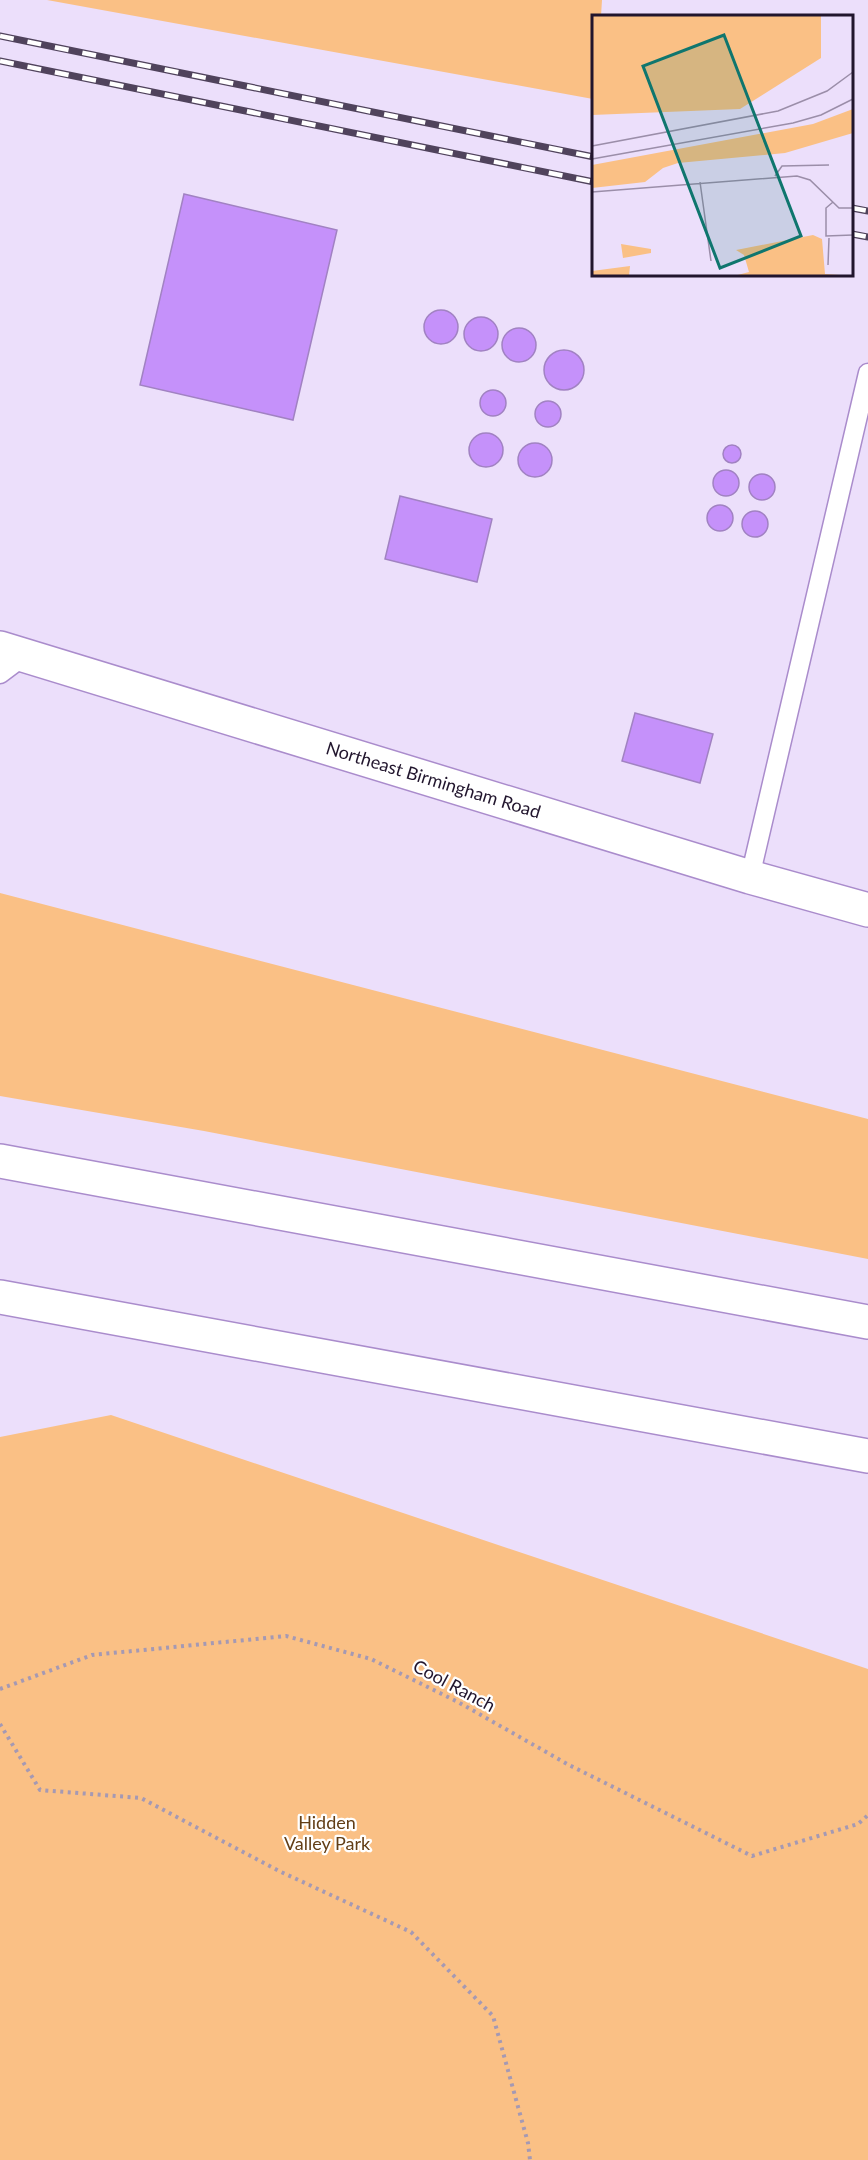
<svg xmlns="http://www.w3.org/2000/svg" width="868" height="2160" viewBox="0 0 868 2160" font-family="Lato,sans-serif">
	<rect width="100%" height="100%" fill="#ecdffb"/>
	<path fill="#fac085" d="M47,0H602L601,16H594L593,99Z
		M0,893L868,1119V1259L204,1131L0,1096Z
		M111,1415L868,1669V2160H0V1437Z"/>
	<path fill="#c591fa" stroke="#a182c2" stroke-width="1.5" d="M184,194L337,230L293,420L140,385Z
		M424 327a17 17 0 1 1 34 0a17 17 0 1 1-34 0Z
		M464 334a17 17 0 1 1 34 0a17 17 0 1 1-34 0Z
		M502 345a17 17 0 1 1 34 0a17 17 0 1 1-34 0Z
		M544 370a20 20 0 1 1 40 0a20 20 0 1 1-40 0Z
		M480 403a13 13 0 1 1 26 0a13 13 0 1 1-26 0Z
		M535 414a13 13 0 1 1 26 0a13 13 0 1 1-26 0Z
		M469 450a17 17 0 1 1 34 0a17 17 0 1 1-34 0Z
		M518 460a17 17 0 1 1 34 0a17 17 0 1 1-34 0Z
		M723 454a9 9 0 1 1 18 0a9 9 0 1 1-18 0Z
		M713 483a13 13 0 1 1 26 0a13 13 0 1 1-26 0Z
		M749 487a13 13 0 1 1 26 0a13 13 0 1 1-26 0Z
		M400,496L492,519L477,582L385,559Z
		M707 518a13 13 0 1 1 26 0a13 13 0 1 1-26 0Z
		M742 524a13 13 0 1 1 26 0a13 13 0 1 1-26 0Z
		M635,713L713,734L700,783L622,761Z"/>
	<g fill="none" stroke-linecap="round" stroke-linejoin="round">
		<defs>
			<path id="lane" d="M0,674L24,656
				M750,877L868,373"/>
			<g id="street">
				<path id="s1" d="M0,648L750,877L868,910"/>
			</g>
			<path id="highway" d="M0,1161L868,1322
				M0,1297L868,1456"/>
		</defs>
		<use href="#lane" stroke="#aa8ccc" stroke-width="21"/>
		<use href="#street" stroke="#aa8ccc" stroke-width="36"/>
		<use href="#highway" stroke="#aa8ccc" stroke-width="36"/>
		<path stroke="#a599b3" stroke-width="4" stroke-dasharray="3 4.5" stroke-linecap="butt" d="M0,1689L92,1655L286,1636L371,1659L458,1702L569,1765L752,1856L858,1824L868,1815
			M0,1724L40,1790L141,1798L279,1871L411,1932L493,2016L528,2143L530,2160"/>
		<use href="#lane" stroke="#fff" stroke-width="18"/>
		<use href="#street" stroke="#fff" stroke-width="33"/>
		<use href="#highway" stroke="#fff" stroke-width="33"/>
		<defs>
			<path id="rail" d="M0,36L594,157
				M0,61L594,182
				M852,208L868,211
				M852,234L868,237"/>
		</defs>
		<use href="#rail" stroke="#50435c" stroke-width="7"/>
		<use href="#rail" stroke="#fff" stroke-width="4.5" stroke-dasharray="14" stroke-linecap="butt"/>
	</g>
	<g text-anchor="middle" stroke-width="4.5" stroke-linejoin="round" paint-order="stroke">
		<g font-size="18" fill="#21152d" stroke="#fff">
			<text dy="6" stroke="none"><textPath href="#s1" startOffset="453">Northeast Birmingham Road</textPath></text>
			<text transform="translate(454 1686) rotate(28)" y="6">Cool Ranch</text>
		</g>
		<g font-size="18" fill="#623e16" stroke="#fff">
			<text x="327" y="1829">Hidden<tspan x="327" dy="21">Valley Park</tspan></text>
		</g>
	</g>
	<g transform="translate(592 15)">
		<rect width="261" height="261" fill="#ecdffb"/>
		<path d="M0,0H229V43L148,94L0,100ZM261,94V118L193,138L86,148L71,153L53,167L0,173V150L221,109ZM221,220L230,224L233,259L261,261H142L157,257L152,240L144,235ZM29,229L59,234V238L31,243ZM38,251L37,261H0V256Z" fill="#fac085"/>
		<path fill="none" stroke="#9b8ea9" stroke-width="1.5" d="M0,131L186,96L235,76L261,57M0,144L201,108L229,100L261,84M183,161L190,151L237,150M108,167L119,246M0,177L205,161L218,165L247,193H261M241,187L234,193V221L261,220M236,250L237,223"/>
		<path fill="#0f766e" fill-opacity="0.15" stroke="#0f766e" stroke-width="3" d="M132,20L209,221L128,253L51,51Z"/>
		<rect width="261" height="261" fill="none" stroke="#21152d" stroke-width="3"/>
	</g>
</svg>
